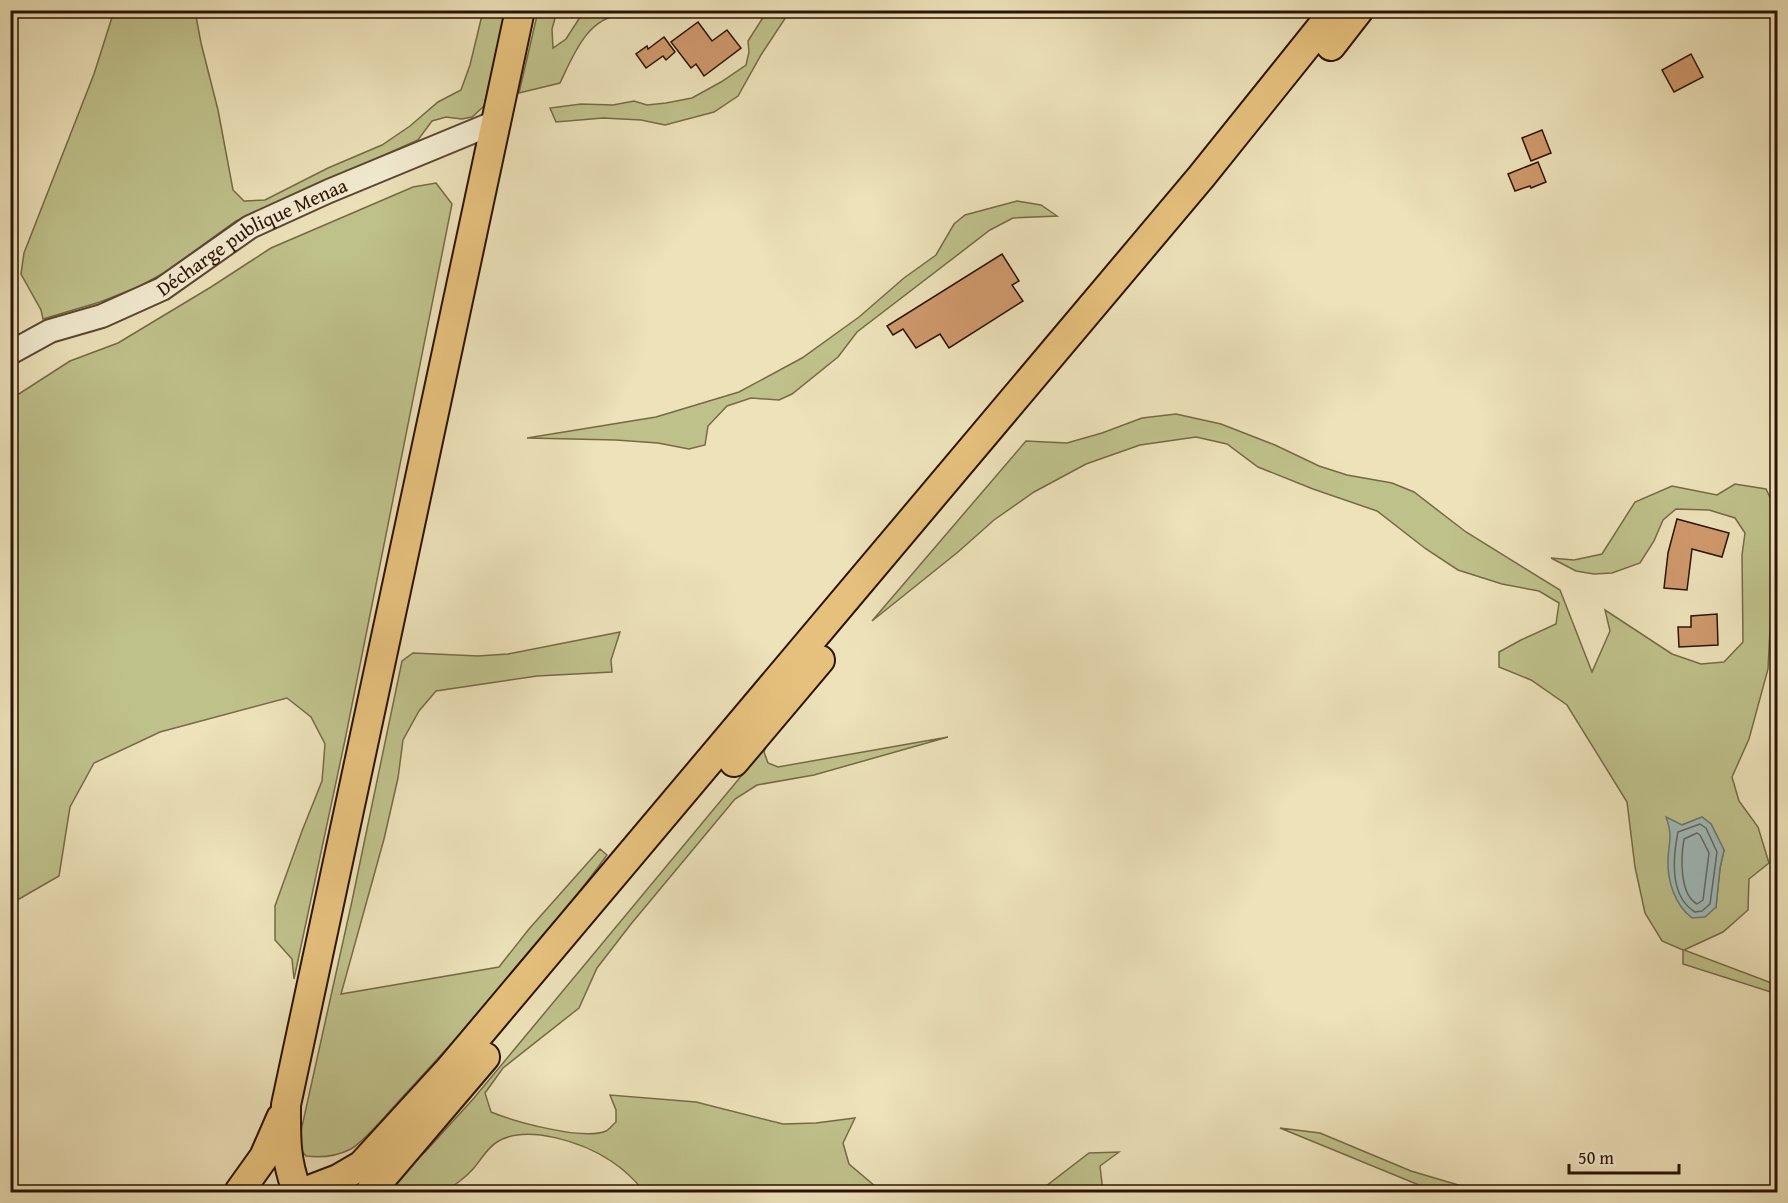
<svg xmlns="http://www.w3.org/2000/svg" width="1788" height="1203" viewBox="0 0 1788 1203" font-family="'Gentium Book Plus',serif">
	<rect width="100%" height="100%" fill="#ede2ba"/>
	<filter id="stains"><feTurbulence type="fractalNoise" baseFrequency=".00333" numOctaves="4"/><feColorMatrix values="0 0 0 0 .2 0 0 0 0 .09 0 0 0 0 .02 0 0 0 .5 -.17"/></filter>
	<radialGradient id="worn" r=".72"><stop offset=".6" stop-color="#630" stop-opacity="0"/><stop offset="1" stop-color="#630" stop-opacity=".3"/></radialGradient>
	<path fill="#bfc18b" stroke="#766a46" stroke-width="1.5" fill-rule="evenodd" d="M774,10L790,11L761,55L738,96L714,112L665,125L641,120L603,118L556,122L550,108L581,104L613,105L634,101L647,105L666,103L692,98L721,82L746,65L749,52L748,41L762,19Z
		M114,11H195L201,43L218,110L233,190L244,201L265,200L328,168L382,145L410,126L438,102L461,90L470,65L483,11H505L484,106L472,117L462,119L446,117L432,121L418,140L236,221L164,273L138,287L100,302L43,319L41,310L21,274L24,253L94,74Z
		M538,11H557L552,29L553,48L566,39L584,11H665C651,18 638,15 624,15C588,15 573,56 560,83L519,93Z
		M436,183L452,204L345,740L294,979L292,959L275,940V906L302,831L322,781L325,744L311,717L287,698L160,732L94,763L70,807L59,876L12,903L11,908V399L70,361L118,343L211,287L271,248L413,187Z
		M1017,201L1041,205L1057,216L1013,218L990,230L857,332L838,357L792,394L779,400L751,398L727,406L708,426L705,445L689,449L658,443L616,440L527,438L656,417L739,392L802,358L859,317L904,278L936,255L954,224L965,215Z
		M1176,414L1221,424L1275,445L1319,466L1347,475L1392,483L1414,492L1466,532L1560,590L1592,672L1610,631L1605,610L1672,654L1701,664L1724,662L1743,642L1742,555L1745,533L1735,518L1709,510L1676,509L1663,520L1654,541L1640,563L1612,573L1594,574L1576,571L1551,558L1574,560L1602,554L1635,502L1672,486L1717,495L1735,484L1766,489L1776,510L1768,669L1749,739L1732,777L1739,801L1758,827L1769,863L1749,879L1748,910L1723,932L1684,950L1777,985V994L1683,964V950L1662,941L1645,913L1635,867L1627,802L1567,705L1531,680L1499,667V652L1521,640L1556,624L1559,603L1539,591L1502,584L1458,570L1426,549L1377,511L1313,489L1258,467L1227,444L1196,437L1140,445L1086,464L1034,492L994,520L958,552L872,621L1026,441L1067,443L1102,433L1142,418ZM1702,817L1711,824L1724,850L1720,868L1716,907L1671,833L1682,825Z
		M620,632L611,660L612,672L537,676L436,691L419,711L403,740L398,778L384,839L341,994L499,967L529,929L600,849L607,855C547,937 478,1015 409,1090C395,1104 367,1140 351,1149C337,1156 321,1158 306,1156L300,1149L301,1131L352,901L402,661L413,653L478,656L508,654Z
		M948,737L814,775L757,785L735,799L631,924L597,968L579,1008L503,1068L485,1093L491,1112C513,1121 583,1141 606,1131C609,1130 613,1124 616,1122V1110L610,1095L696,1102L783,1124L816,1123L855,1118L843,1143L849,1164L882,1192H644C636,1181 623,1169 611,1161C584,1143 527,1123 497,1142C487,1148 481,1160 473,1169C466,1177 453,1187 444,1191C434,1195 422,1188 412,1192H381L426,1151L474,1098L767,745L764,752L768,763L778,767Z
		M1280,1128L1320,1133L1411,1171L1482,1192H1436Z
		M1119,1152L1100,1166L1103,1192H1025L1046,1186L1089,1153Z"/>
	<path fill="#9ebbbb" stroke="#707771" stroke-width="1.5" d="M1666,817L1682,825L1702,817L1711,824L1724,850L1720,868L1716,907L1705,917L1692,918C1675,905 1667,881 1668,859C1669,840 1673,837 1666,817Z"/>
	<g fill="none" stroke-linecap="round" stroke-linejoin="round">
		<path stroke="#65665e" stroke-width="1.5" d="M1700,824L1706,828L1717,852L1710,904L1702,911L1695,912C1669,896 1673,857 1678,832Z
			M1697,833L1700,835L1709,853L1703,900L1697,904C1679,894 1681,856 1684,839Z"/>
	</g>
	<path fill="#cf996c" stroke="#2c1202" stroke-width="1.5" d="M698,22L712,41L727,30L741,48L704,76L696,64L691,68L671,42Z
		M664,37L675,52L666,60L663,56L646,68L636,54L647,46L648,49Z
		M1691,54L1703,77L1674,92L1662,70Z
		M1542,130L1551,153L1531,161L1522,138Z
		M1538,162L1546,182L1531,188L1530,186L1515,191L1508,174Z
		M1002,254L1019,281L1012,285L1023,301L949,348L940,334L916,348L903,329L893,335L887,326Z
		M1677,519L1729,533L1722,557L1692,549L1687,590L1664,588L1668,553Z
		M1717,614L1718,645L1679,647L1678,627H1691V616Z"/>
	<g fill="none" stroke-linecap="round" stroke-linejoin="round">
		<defs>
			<g id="minor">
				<path id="s1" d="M10,353L50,331L102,316L162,289L250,227L329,191L496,122"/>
			</g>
			<path id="major" d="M1331,46L1359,10
				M734,762L820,660
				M296,1188C285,1158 286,1136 286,1105L520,10
				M239,1192L264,1157L281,1118
				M304,1192L338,1179L362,1165L449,1070L1201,177L1335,10
				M370,1192L485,1057"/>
		</defs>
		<use href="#minor" stroke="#5c4630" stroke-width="26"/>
		<use href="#major" stroke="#2c1202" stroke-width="32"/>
		<use href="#minor" stroke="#f3ecd2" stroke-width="22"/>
		<use href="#major" stroke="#e6c17d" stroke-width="28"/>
	</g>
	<g text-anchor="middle" stroke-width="6" stroke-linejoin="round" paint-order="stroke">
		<g font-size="20" fill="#2c1202" stroke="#f3ecd2">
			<text dy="7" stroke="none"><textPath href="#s1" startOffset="270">Décharge publique Menaa</textPath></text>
		</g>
	</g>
	<rect width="1788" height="1203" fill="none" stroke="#ede2ba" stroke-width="36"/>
	<rect x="12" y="12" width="1764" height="1179" fill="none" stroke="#2c1202" stroke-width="3"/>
	<rect x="18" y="18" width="1752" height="1167" fill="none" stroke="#2c1202" stroke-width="1.5"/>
	<path d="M1569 1164v9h110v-9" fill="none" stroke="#2c1202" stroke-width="3"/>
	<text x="1578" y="1164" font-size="18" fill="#2c1202" stroke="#f3ecd2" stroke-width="4.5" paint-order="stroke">50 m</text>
	<rect width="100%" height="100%" filter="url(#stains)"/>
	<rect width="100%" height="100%" fill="url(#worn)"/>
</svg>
